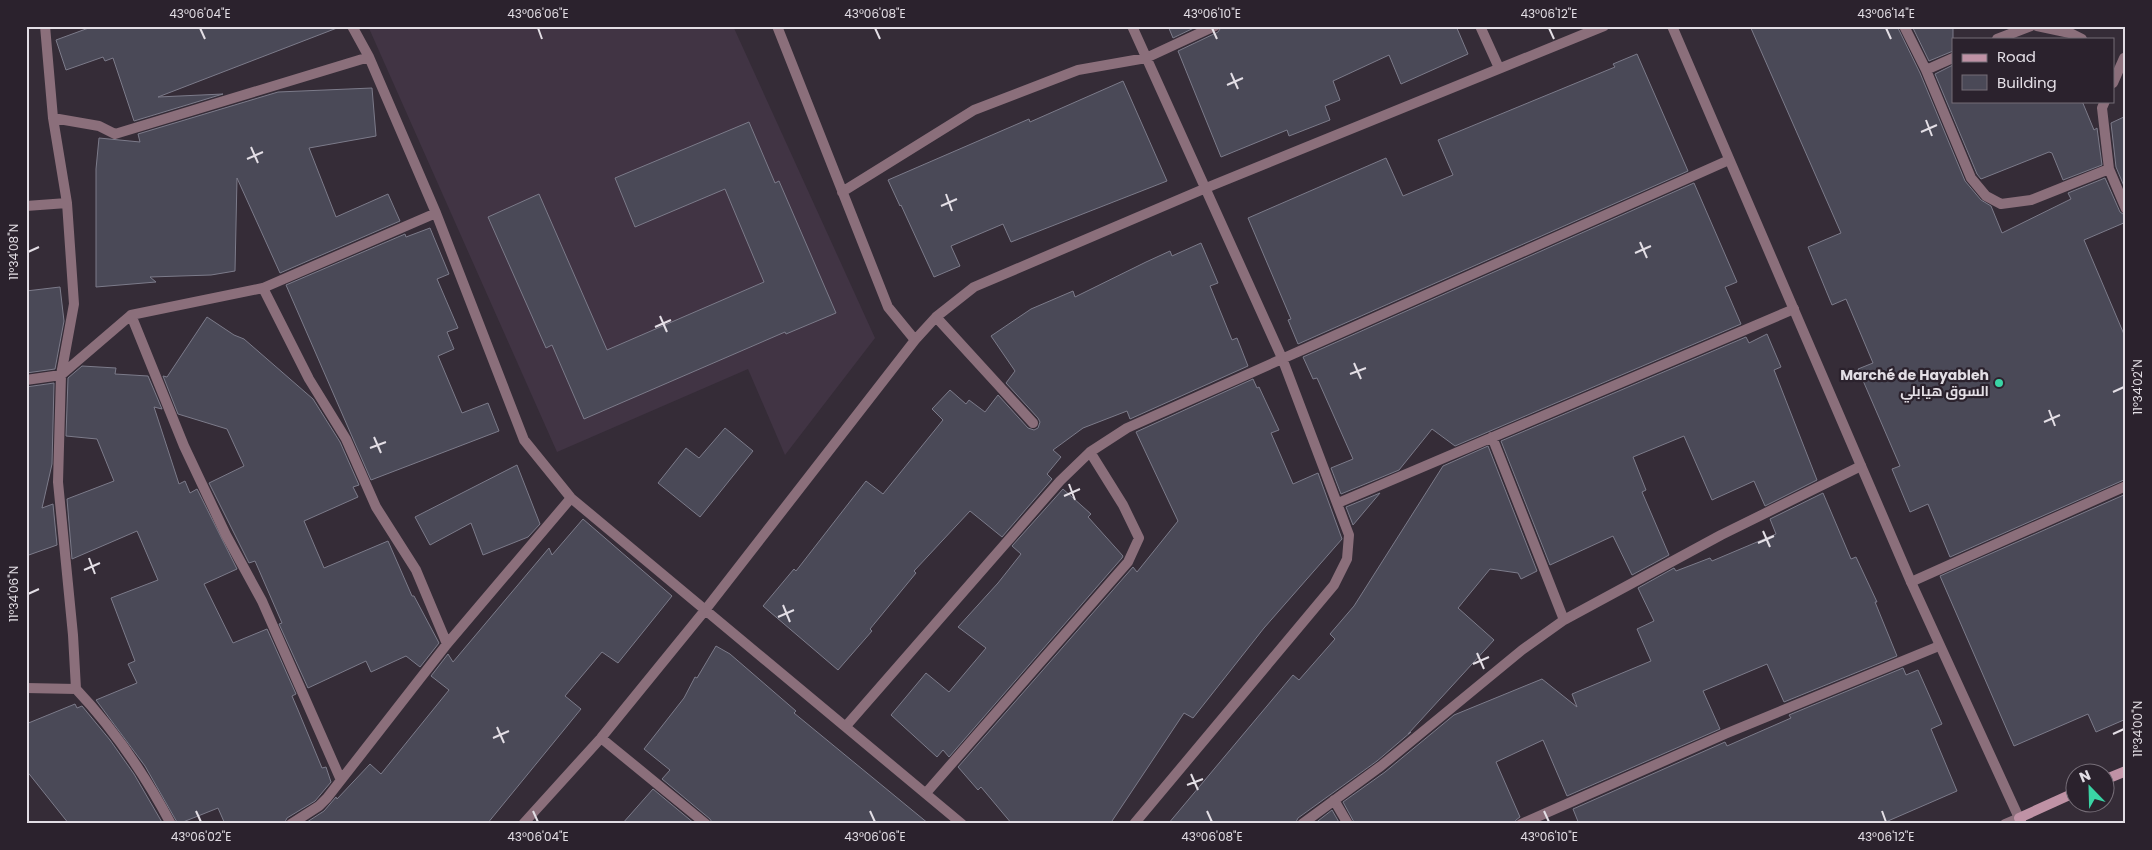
<svg xmlns="http://www.w3.org/2000/svg" width="2152" height="850" viewBox="0 0 2152 850" font-family="Poppins,Cairo,sans-serif">
	<rect width="100%" height="100%" fill="#352c37"/>
	<path fill="#413444" d="M368,26H733L875,338L785,455L748,369L557,452Z"/>
	<path fill="#4a4957" stroke="#7c7b8a" d="M94,26H336L337,28L158,97L223,94L134,121L113,58L105,61L103,57L66,70L56,40Z
		M1168,26H1198L1173,38Z
		M1222,26H1456L1468,54L1401,84L1389,55L1333,81L1340,100L1325,106L1330,120L1289,136L1287,130L1221,157L1178,51L1218,32Z
		M1750,26H1897L1920,73L1965,181L1981,200L1991,206L2002,233L2071,199L2068,193L2105,178L2120,212L2126,216V222L2084,240L2126,339V479L1950,557L1928,504L1910,512L1892,469L1900,466L1858,369L1873,363L1846,299L1832,305L1808,247L1841,233Z
		M1912,26H1953V51L1929,61Z
		M1637,54L1688,171L1298,344L1288,320L1291,319L1248,218L1386,158L1403,196L1453,175L1438,140L1615,67L1613,64Z
		M1953,65V101H2082L2094,130L2097,128L2102,165L2063,180L2052,153L2049,152L1981,179L1977,174L1935,74Z
		M1123,81L1167,181L1011,242L1003,224L951,246L960,266L934,277L901,205L900,206L888,180L1029,119L1030,122Z
		M372,88L376,136L309,148L336,217L388,194L400,221L280,273L237,178L235,271L211,275L150,277L156,282L96,287V169L99,138L140,142L138,134L278,92Z
		M2126,116V191L2116,167L2111,123Z
		M749,122L775,183L779,181L836,313L786,334L785,332L584,419L552,345L546,348L488,217L539,194L607,350L764,282L725,189L635,227L615,178Z
		M1694,183L1737,282L1725,287L1741,324L1455,446L1432,429L1399,470L1341,494L1331,468L1353,459L1317,378L1313,379L1303,357Z
		M430,228L449,274L437,279L458,328L447,332L454,349L438,356L462,413L488,403L499,431L371,480L286,285L405,234L406,237Z
		M1201,243L1218,283L1210,286L1232,340L1237,338L1248,366L1130,419L1127,411L1083,428L1053,450L1061,457L1047,474L1052,479L1002,537L970,511L914,571L916,573L870,629L872,631L838,670L763,606L794,569L796,571L866,481L883,494L943,420L932,409L950,390L966,404L969,400L985,412L998,395L1028,428L1034,430L1038,428L1040,422L1038,418L1006,383L1015,371L991,336L1031,309L1073,291L1075,297L1146,262L1170,251L1172,256Z
		M60,287L64,321L55,369L26,373V291Z
		M207,317L234,335L244,339L313,399L340,442L359,485L353,487L358,497L304,521L324,568L388,541L412,596H414L439,643L420,667L406,656L371,672L366,661L308,688L279,624L282,623L255,561L249,563L209,483L244,466L227,429L178,414L163,376L167,377Z
		M1767,334L1781,367L1774,370L1817,480L1765,506L1754,481L1712,500L1684,436L1633,457L1646,490L1642,492L1669,555L1632,575L1613,536L1550,565L1501,441L1746,337L1749,343Z
		M82,366L116,368L115,374L148,376L162,409L154,407L179,484L185,481L190,493L197,489L237,569L204,584L233,643L267,629L296,694L292,696L298,710L322,768L326,767L331,782L315,801L287,818L284,824H225L218,808L178,824L145,766L96,700L137,683L128,664L135,661L111,598L158,580L137,531L72,559L67,499L114,481L97,439L66,436L68,378Z
		M1253,379L1257,388L1259,387L1279,430L1271,433L1293,484L1318,473L1342,539L1264,628L1193,718L1184,713L1110,824H1012L981,787L978,790L958,767L1133,567L1137,572L1178,521L1136,432Z
		M54,383L52,464L42,508L53,504L57,545L26,556V387Z
		M725,428L753,451L700,517L658,483L686,448L699,458Z
		M1488,446L1537,571L1521,579L1518,573L1490,569L1458,608L1494,640L1408,734L1411,732L1377,761L1298,818L1295,824H1168L1293,675L1299,680L1335,639L1330,634L1354,606L1443,466Z
		M517,465L540,524L528,537L483,555L471,523L430,545L415,517Z
		M1063,489L1091,514L1088,517L1123,556L1122,558L949,757L943,750L937,757L891,715L926,673L949,692L986,648L958,627L998,583L1021,554L1012,546Z
		M1380,493L1353,525L1346,507Z
		M1823,493L1851,559L1856,557L1877,602H1875L1897,656L1784,702L1767,664L1703,691L1720,729L1567,796L1543,740L1496,762L1520,817L1516,820L1514,824H1355L1343,802L1385,772L1454,715L1542,679L1577,707L1572,694L1651,661L1637,629L1654,621L1638,588L1674,568L1676,571L1710,558L1712,561L1776,534L1770,519Z
		M2126,494V719L2096,732L2088,714L2014,746L1940,576Z
		M583,519L672,596L618,663L602,652L565,696L581,709L487,824H304L324,811L336,797L337,799L370,764L381,774L449,690L431,676L448,654L453,662L549,548L552,555Z
		M716,646L730,654L796,711L794,713L929,824H713L710,819L662,779L670,770L644,749L684,698L695,677L697,678Z
		M1903,668L1906,675L1918,670L1942,724L1931,729L1957,791L1881,824H1579L1573,809L1725,742L1727,746L1791,718L1789,715Z
		M75,704L77,708L82,706L110,740L134,774L163,824H69L26,770V724Z
		M653,789L695,824H622Z
		M1332,810L1340,824H1314Z"/>
	<g fill="none" stroke-linecap="round" stroke-linejoin="round">
		<path stroke="#8b6f7b" stroke-width="10" d="M45,26L53,118L67,203L74,304L61,375L58,482L73,635L76,689C114,729 145,775 171,824
			M352,26L369,57L436,213L524,440L571,498L962,824
			M777,26L888,307L915,340
			M1132,26L1282,358L1349,535L1347,559L1334,585L1134,824
			M1480,26L1499,68
			M1904,26L1926,70L1971,178L1986,196L2001,204L2031,200L2109,169
			M2037,26L2070,33L2082,39
			M1997,39L2031,26
			M1926,70L1953,58
			M2113,83L2124,58
			M2105,101L2102,108L2109,169L2126,209
			M53,118L99,126L115,134L369,57
			M842,192L974,110L1078,70L1146,58L1215,26
			M26,206L67,203
			M263,288L309,379L346,439L376,507L416,570L447,644
			M131,315L184,446L226,535L262,601L340,778
			M936,317L1033,423
			M26,380L61,375L131,315L263,288L436,213
			M1492,437L1564,620
			M1338,503L1794,309
			M1911,582L2126,486
			M26,688L76,689
			M846,726L1060,481L1090,452L1127,428L1729,160
			M601,738L706,824
			M926,793L1128,562L1139,538L1123,505L1090,452
			M1334,800L1348,824
			M291,824L319,806L327,798L447,644L571,498
			M523,824L601,738L706,609L915,340L936,317L974,287L1206,188L1604,26
			M1302,824L1381,766L1522,650L1564,620L1721,535L1861,466
			M1521,824L1725,734L1939,646"/>
		<path stroke="#8b6f7b" stroke-width="10" d="M1672,26L1911,582L2019,818L2005,824"/>
		<path stroke="#bf92a5" stroke-width="10" d="M2104,780L2126,771
			M2022,824L2019,818L2074,793"/>
	</g>
	<path fill="none" stroke="#e3dee5" stroke-width="2" d="M200,28L205,39M538,28L542,39M875,28L880,39M1212,28L1217,39M1549,28L1554,39M1886,28L1891,39M1231,73L1238,89M1227,85L1243,78M1926,120L1932,136M1921,132L1937,125M251,147L258,163M247,159L263,152M946,194L952,211M941,206L957,199M1640,242L1647,258M28,252L39,247M1635,253L1651,246M660,316L667,332M655,327L671,320M1354,363L1361,379M1350,374L1366,368M2113,392L2124,387M2049,410L2055,426M2044,422L2060,415M374,437L381,453M370,448L386,442M1069,484L1075,500M1064,496L1080,489M1763,531L1770,547M1758,543L1774,536M89,558L95,574M84,570L100,563M28,594L39,589M783,605L790,622M778,617L794,610M1477,653L1484,669M1473,664L1489,657M497,727L504,743M2113,734L2124,729M493,738L509,731M1191,774L1198,790M1187,785L1203,779M196,811L201,822M533,811L538,822M870,811L875,822M1207,811L1212,822M1544,811L1549,822M1882,811L1886,822"/>
	<circle fill="#3ad4a5" stroke="#2b222d" stroke-width="2" cx="1999" cy="383" r="5"/>
	<g text-anchor="middle" stroke-width="4.5" stroke-linejoin="round" paint-order="stroke">
		<g font-size="14" font-weight="bold" fill="#e3dee5" stroke="#2b222d" text-anchor="end">
			<text x="1989" y="380">Marché de Hayableh<tspan x="1989" dy="16">السوق هيابلي</tspan></text>
		</g>
	</g>
	<rect width="2152" height="850" fill="none" stroke="#2b222d" stroke-width="55"/>
	<rect x="1952" y="38" width="162" height="65" fill="#2b222d" stroke="#756d77"/>
	<rect x="1962" y="54" width="25" height="8" fill="#bf92a5" stroke="#756d77"/>
	<text x="1997" y="62" font-size="15" fill="#e3dee5">Road</text>
	<rect x="1962" y="75" width="25" height="15" fill="#4a4957" stroke="#756d77"/>
	<text x="1997" y="88" font-size="15" fill="#e3dee5">Building</text>
	<g transform="translate(2090 788) rotate(337)"><circle r="24" fill="#2b222d" stroke="#756d77"/>
	<path d="M0-4L9 19L0 12L-9 19Z" fill="#3ad4a5"/>
	<text y="-8" font-size="14" font-weight="bold" text-anchor="middle" fill="#e3dee5">N</text>
	</g>
	<rect x="28" y="28" width="2096" height="794" fill="none" stroke="#e3dee5" stroke-width="2"/>
	<g font-size="12" text-anchor="middle" fill="#e3dee5">
		<text x="200" y="18">43°06'04"E</text>
		<text x="538" y="18">43°06'06"E</text>
		<text x="875" y="18">43°06'08"E</text>
		<text x="1212" y="18">43°06'10"E</text>
		<text x="1549" y="18">43°06'12"E</text>
		<text x="1886" y="18">43°06'14"E</text>
		<text transform="translate(14 252) rotate(-90)" y="4">11°34'08"N</text>
		<text transform="translate(2138 387) rotate(-90)" y="4">11°34'02"N</text>
		<text transform="translate(14 594) rotate(-90)" y="4">11°34'06"N</text>
		<text transform="translate(2138 729) rotate(-90)" y="4">11°34'00"N</text>
		<text x="201" y="841">43°06'02"E</text>
		<text x="538" y="841">43°06'04"E</text>
		<text x="875" y="841">43°06'06"E</text>
		<text x="1212" y="841">43°06'08"E</text>
		<text x="1549" y="841">43°06'10"E</text>
		<text x="1886" y="841">43°06'12"E</text>
	</g>
</svg>
